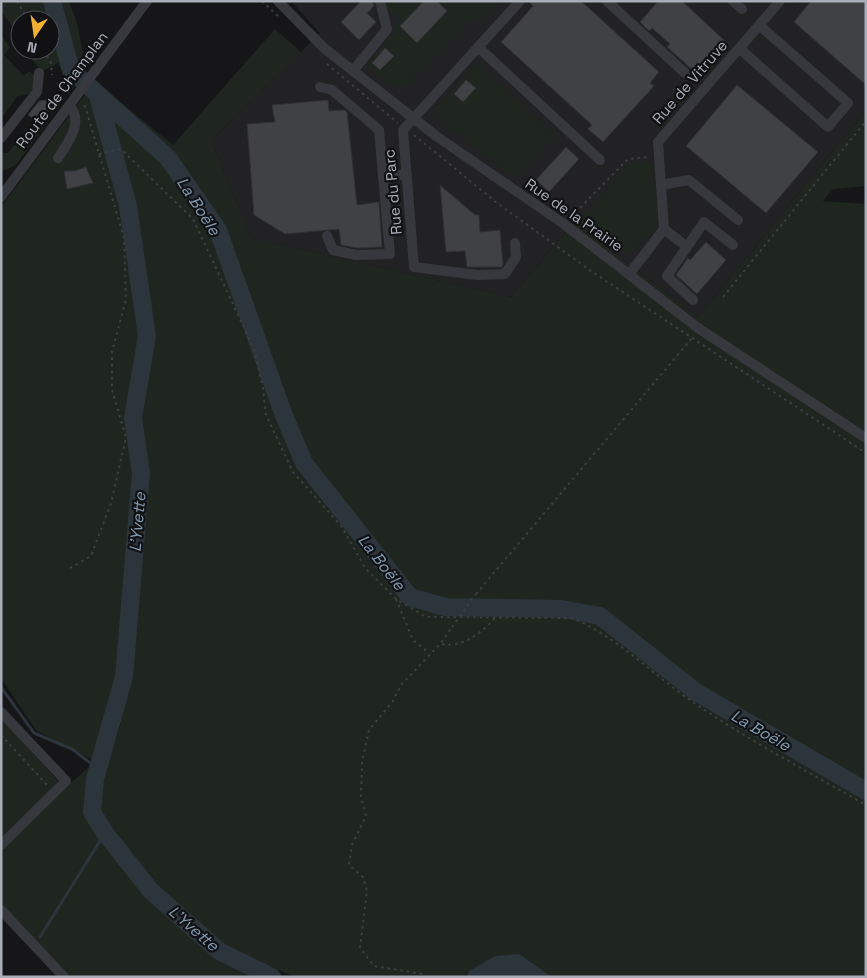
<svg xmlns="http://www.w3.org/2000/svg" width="867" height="978" viewBox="0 0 867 978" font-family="'Space Grotesk',sans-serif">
	<rect width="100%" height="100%" fill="#161618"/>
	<path fill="#222225" d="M291,1H866V110L698,317L574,222L511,297L251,238L211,140L320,33Z"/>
	<path fill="#1e261f" d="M1,1H69L78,26L86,72L73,88L68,84L58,63L42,71L23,50H50V20H20V37L1,11Z
		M385,1H424L417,42L447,11L437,1H499L480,22L474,19L405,87L396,88L368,68V63L393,35L398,18L385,9Z
		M275,29L301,52L211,140L251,238L511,297L574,222L698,317L866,110V186L833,189L823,201L866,204V977H295L223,946L140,870L109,833L102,821L99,807L102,781L121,722L108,717L93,760L36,730L1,678V207L95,81L173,145Z
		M1,35L10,48L4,55L24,76L29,71L36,77L31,93L17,97L1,119Z
		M481,60L487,62L482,68L556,136L516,179L442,122L435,108Z
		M49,101H56L57,105L49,111L46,124L16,165L1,172V153H8Z
		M651,162L658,217L657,227L628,255L579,221L629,163Z
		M1,718L57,780V787L1,842Z
		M89,767L93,770L87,815L151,891L218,951L272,977H68L1,904V850L50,801Z"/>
	<path fill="#2c353c" d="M519,954L552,977H467L469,971L495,956Z"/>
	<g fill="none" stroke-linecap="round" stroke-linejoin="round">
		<path stroke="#2c353c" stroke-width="3" d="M1,687L34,733L72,749L98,769
			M40,937L105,833"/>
		<path stroke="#2c353c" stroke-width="18" d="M52,1L71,70L168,158L218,230L283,413L304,463L410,597L445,607L562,609L600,616L696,692L866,791
			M98,96L128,206L147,336L133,418L141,473L124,677L95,779L92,812L105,833L151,891L219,951L272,977"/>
	</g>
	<path fill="#404145" stroke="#303034" d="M361,1H373L374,6L367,13L376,22L359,40L341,22Z
		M424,1H437L447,11L417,43L400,26Z
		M528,1H581L659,72L650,83L654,86L603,142L588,129L592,125L501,42L533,6Z
		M658,1H682L726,42L696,73L667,47L670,44L652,28L649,31L640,22Z
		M811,1H866V85L794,22Z
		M385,48L394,56L380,70L372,63Z
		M466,80L476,88L463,102L454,94Z
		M737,85L818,152L766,213L686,146Z
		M46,100L47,107L37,121L28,115L39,101Z
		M328,100L329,111L344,110L347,112L357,205L379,202L382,247L357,248L341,245L339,229L285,234L254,215L247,124L275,122L272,105Z
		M566,147L579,159L549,192L536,180Z
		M86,167L93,183L67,189L64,171H75Z
		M440,185L475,215H479L480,232L500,230L503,264L502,267H467L465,251L446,252Z
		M706,242L726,260L697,294L676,275L688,258L690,260Z"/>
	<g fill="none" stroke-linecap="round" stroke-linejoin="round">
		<path stroke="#3d3f44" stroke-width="2" stroke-dasharray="2.5 4" stroke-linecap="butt" d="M17,1L28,20
			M262,1L279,17
			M44,50L51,63L52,75
			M327,64L398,123
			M57,83L67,91
			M414,135L497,203L591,271L866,453
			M99,154L121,149L193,219L254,349L263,388L266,415L293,472L342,527L365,568L396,599L426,617L572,618C616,636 651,673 690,700C746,739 807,771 866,805
			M571,217L628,159L649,157
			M723,297L866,121
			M70,568L91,556L111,503L126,437L112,390V352L126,299L124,238L85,106L82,103
			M476,594L692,338
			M396,599L413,640L429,653
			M442,644C463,648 481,633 495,618
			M1,735L47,785
			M422,974L374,966L360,948L367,891L363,877L349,865L352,845L366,816L361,796L362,762L369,730L393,701L401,685L441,643L452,627"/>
		<path stroke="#37383d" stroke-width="10" d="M278,1L324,48L436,136L564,224L698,328L866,438
			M607,1L685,73
			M733,1L742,9
			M478,47L600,160
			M739,48L828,127L848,103L759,25
			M353,71L387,29L380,1
			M320,87L332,90L379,130L390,254L356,255L333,250L327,236
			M1,138L37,92L39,73
			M58,158C67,144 85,121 69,106
			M384,175H407
			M661,185L689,180L738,220
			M1,197L147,1
			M664,229L686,246
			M515,243L516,257L505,274L477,275L414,267L403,130L520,1
			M630,273L664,229L658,142L780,1
			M693,300L667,276L704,222L733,245
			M1,712L66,781L1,845
			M1,910L64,977"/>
		<path stroke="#3d3f44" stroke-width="2" stroke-dasharray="2.5 4" stroke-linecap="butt" d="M452,627L476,594"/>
	</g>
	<g text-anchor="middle" stroke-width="4.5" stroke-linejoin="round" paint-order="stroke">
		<g font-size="15" fill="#a8adb8" stroke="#111113">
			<text transform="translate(690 82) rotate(-49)" y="5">Rue de Vitruve</text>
			<text transform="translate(62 90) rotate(-53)" y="5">Route de Champlan</text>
			<text transform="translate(393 192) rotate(-95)" y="5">Rue du Parc</text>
			<text transform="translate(574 215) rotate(35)" y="5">Rue de la Prairie</text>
		</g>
		<g font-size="16" font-style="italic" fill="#7f9bb3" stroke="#111113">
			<text transform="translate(199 206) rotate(57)" y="6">La Boële</text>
			<text transform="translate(137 522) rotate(-85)" y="6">L'Yvette</text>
			<text transform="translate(382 562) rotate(52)" y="6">La Boële</text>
			<text transform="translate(761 730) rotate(30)" y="6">La Boële</text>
			<text transform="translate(194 928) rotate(41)" y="6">L'Yvette</text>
		</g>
	</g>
	<rect width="867" height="978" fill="none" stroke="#a8adb8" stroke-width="5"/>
	<g transform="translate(35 35) rotate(193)"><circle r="24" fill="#111113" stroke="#4d4f55"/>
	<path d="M0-4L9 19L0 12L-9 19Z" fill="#f2b134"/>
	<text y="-8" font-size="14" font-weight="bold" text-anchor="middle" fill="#a8adb8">N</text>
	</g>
</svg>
